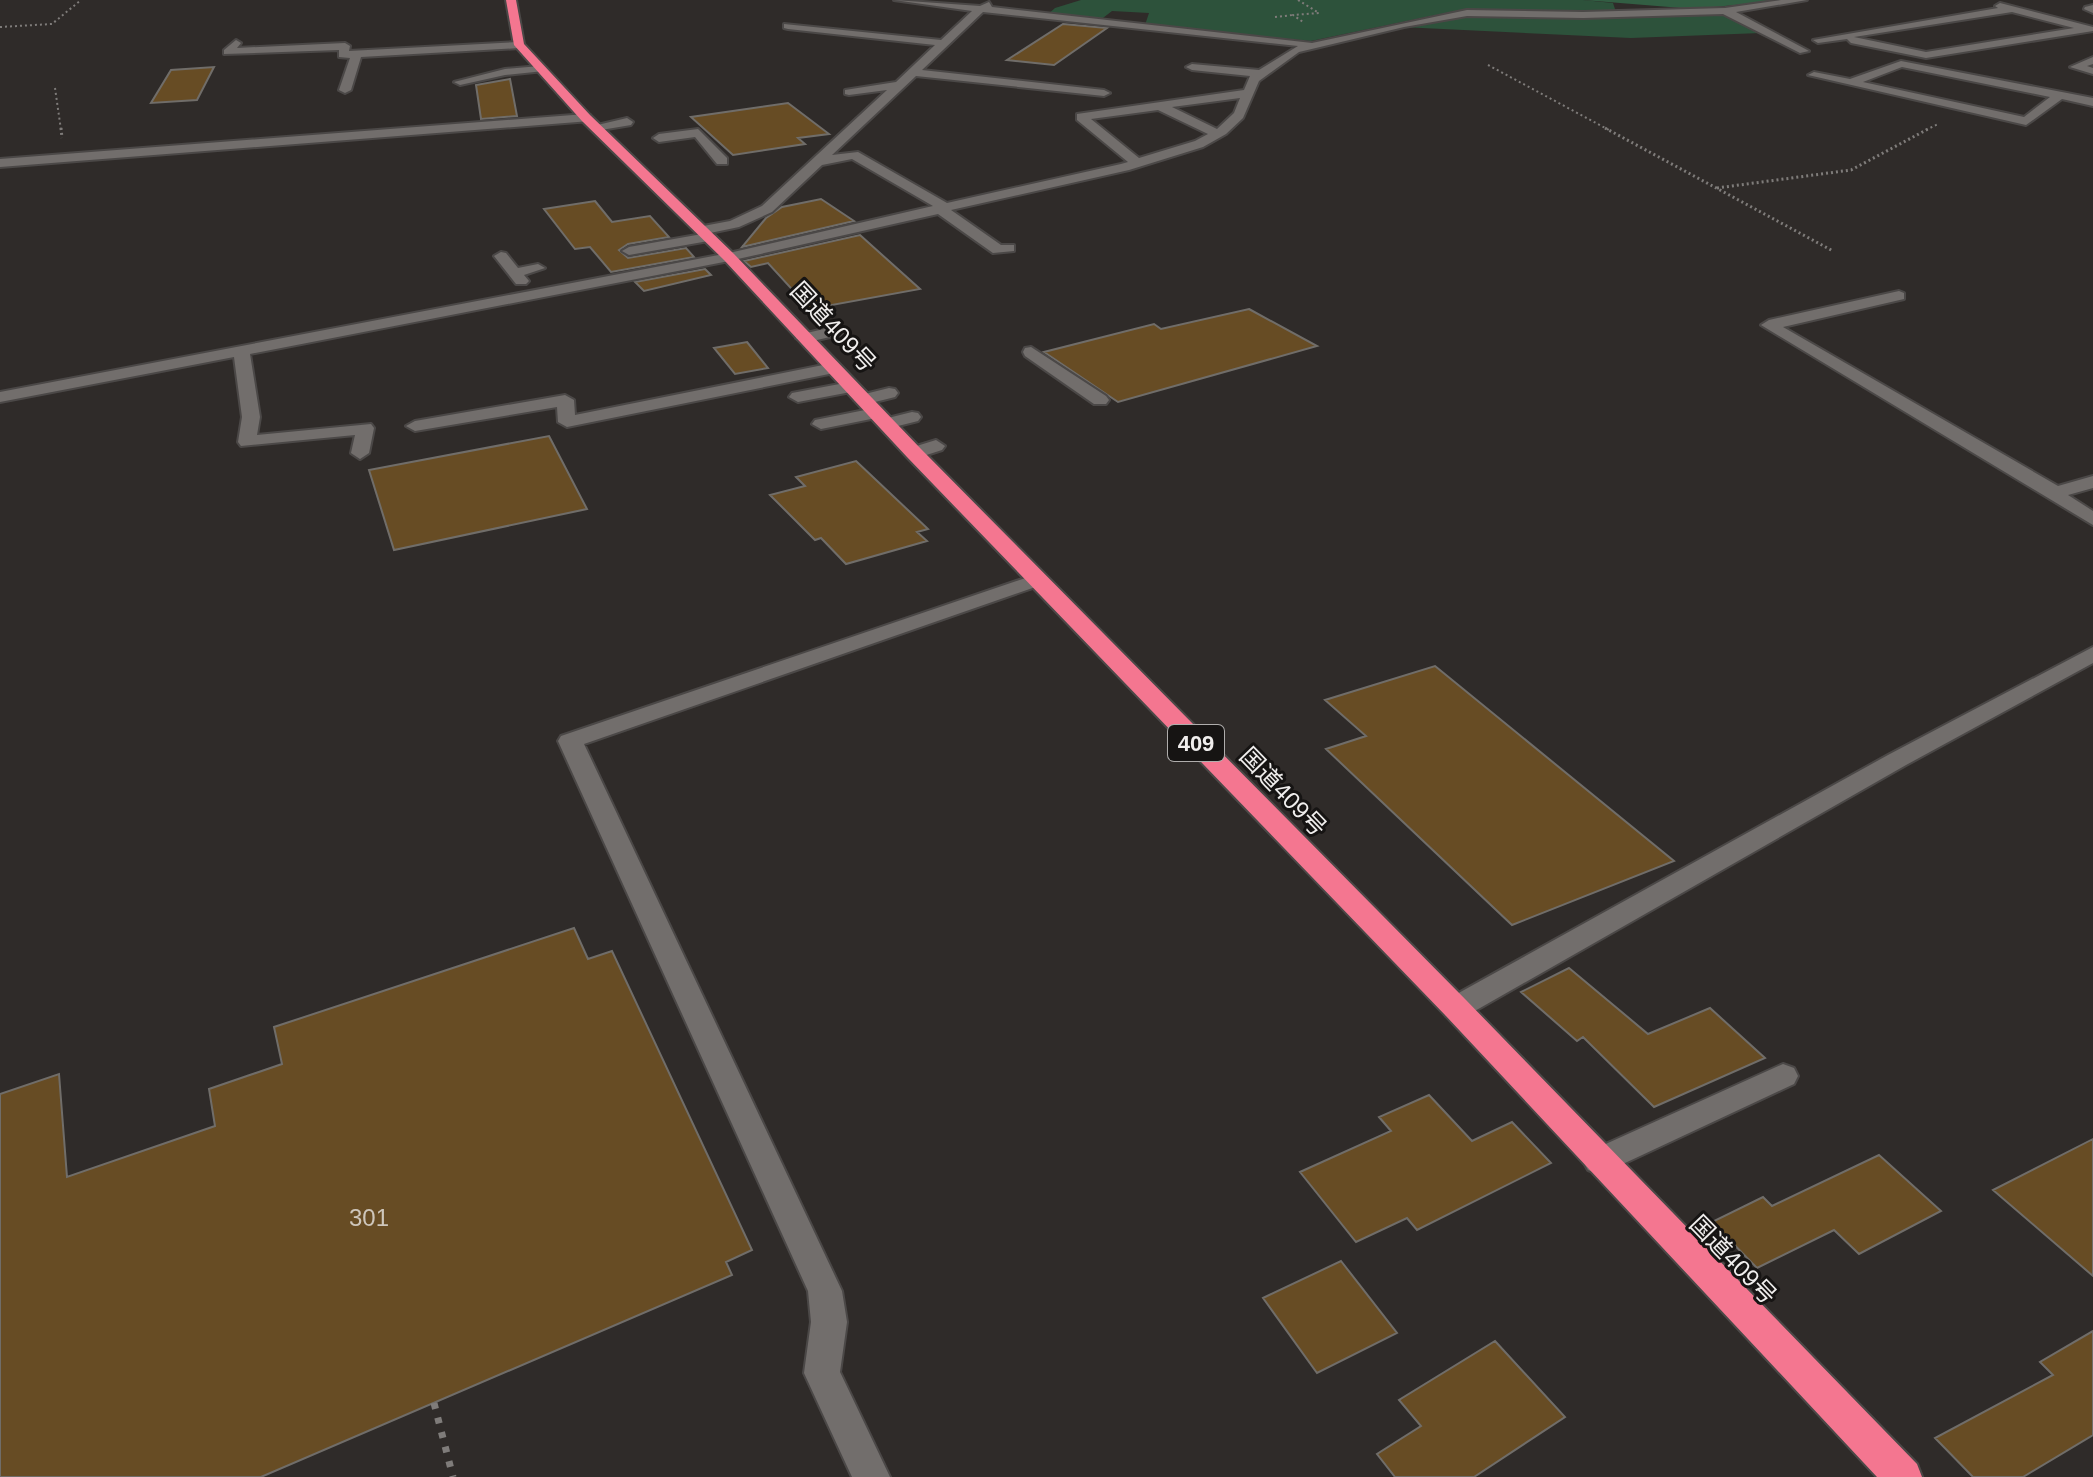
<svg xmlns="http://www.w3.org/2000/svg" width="2093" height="1477" viewBox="0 0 2093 1477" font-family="Arial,'Noto Sans JP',sans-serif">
	<rect width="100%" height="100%" fill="#2f2b29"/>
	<path fill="#2d523b" d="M1081,0H1583L1613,3L1616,12L1455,11L1311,41L1145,25L1149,13L1112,11L1099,21L1046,16L1055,8Z
		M1724,12L1761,33L1631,38L1401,27L1462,16Z"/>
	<path fill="#325e43" d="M1583,0H1773L1776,1L1694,9Z"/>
	<path fill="#674c24" stroke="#706d69" stroke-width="2" d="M1063,24L1107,28L1054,65L1007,60Z
		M214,67L197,100L151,103L171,70Z
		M510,79L517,116L481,119L476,85Z
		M788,103L829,134L798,138L805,144L733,155L691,117Z
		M821,199L854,221L742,247L766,218L782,207Z
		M595,201L612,222L650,216L669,237L628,244L619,250L628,258L686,248L694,257L611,272L590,247L575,249L544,209Z
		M860,235L920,289L810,309L768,263L751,267L744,261Z
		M705,269L711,275L644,291L635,282Z
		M1249,309L1317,346L1118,402L1044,352L1154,324L1161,329Z
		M747,342L768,368L735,374L714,348Z
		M549,436L587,509L394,550L369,470Z
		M856,461L928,529L917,532L927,541L846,564L821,538L815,540L770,495L805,486L796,477Z
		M1435,666L1674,861L1512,925L1326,749L1366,736L1325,700Z
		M574,928L588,959L612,951L752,1250L726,1262L732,1275L261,1477H0V1094L59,1074L67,1177L215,1126L209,1089L282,1064L274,1027Z
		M1569,968L1648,1034L1710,1008L1765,1058L1654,1107L1583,1037L1577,1041L1521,992Z
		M1429,1095L1472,1141L1512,1122L1551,1163L1417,1230L1407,1218L1356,1242L1300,1172L1391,1131L1379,1117Z
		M2093,1139V1276L1993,1190Z
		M1879,1155L1941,1211L1859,1254L1834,1230L1757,1268L1712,1222L1763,1197L1772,1206Z
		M1341,1261L1397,1333L1317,1373L1263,1298Z
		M2093,1331V1435L2023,1477H1973L1935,1438L2053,1375L2040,1362Z
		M1495,1341L1565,1417L1474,1477H1395L1377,1454L1421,1426L1399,1400Z"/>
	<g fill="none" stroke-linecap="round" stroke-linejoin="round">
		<defs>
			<path id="minor" d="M894,0L980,6L989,2L992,7L1312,43L1467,10L1583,12L1725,8L1781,0H1807L1736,12L1809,51L1800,53L1723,14L1583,18L1467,16L1404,27L1299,52L1259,81L1243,118L1226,134L1203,147L1129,170L951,210L1001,245H1014V251L993,253L938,214L729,261L250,354L260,417L257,435L371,424L374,428L369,453L360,459L351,453L355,435L241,446L238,442L242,417L234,357L0,402V392L729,253L933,206L852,159L822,165L772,212L739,227L710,233L716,237L714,240L629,255L622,251L629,247L702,234L696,230L698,227L730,221L762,206L887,90L849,95L845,94V90L896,82L935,45L788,29L784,28V24L941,40L972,11ZM983,12L1298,46L1259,70L1192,64L1186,67L1192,70L1250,76L1244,90L1077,114V120L1128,162L1121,164L947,203L858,152L832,155L916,76L1104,96L1110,93L1104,90L922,70ZM1240,98L1234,113L1217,129L1172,107ZM1158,110L1208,134L1195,141L1139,158L1091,119Z
				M2000,3L2093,27V31L1926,58L1851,43L1847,39L1818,43L1813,40L1998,8L1995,6ZM2012,12L2074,28L1926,52L1854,37Z
				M2093,5V13L2084,9L2085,7Z
				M236,40L241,43L237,48L345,43L350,46L349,51L519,42L524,45L519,48L361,57L351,90L345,93L339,90L350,58L339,57V50L224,54V50Z
				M2093,57V64L2087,66L2093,68V74L2070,67Z
				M1901,61L2093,98V106L2062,99L2026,125L1808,75L1814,72L1850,79ZM1902,67L2050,97L2024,117L1863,82Z
				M540,66L546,69L544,71L505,75L460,85L454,82L505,69Z
				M586,114L590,115V121L0,167V159Z
				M627,118L633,122L631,125L595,131L589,127Z
				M698,129L727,158V164H717L695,137L659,142L653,138L659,134Z
				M501,252L506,253L518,268L538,264L545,268L524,275L529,281L526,284H516L494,256Z
				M1899,291L1904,293V299L1783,327L2058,486L2093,476V488L2068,495L2093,511V525L1761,325L1769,320Z
				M837,326L845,331L843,334L804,343L796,338L798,335Z
				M1031,347L1106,396L1109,400L1106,404H1094L1025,356L1023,352L1025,348Z
				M833,363L841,368L839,372L567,427L558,422L557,407L415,431L406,426L415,421L565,395L574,400L575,415Z
				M850,382L856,383L859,387L856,391L798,402L789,397L792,393Z
				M889,388L895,389L898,393L895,397L863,405L854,400L857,396Z
				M875,408L881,409L884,413L881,417L821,429L812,424L815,420Z
				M912,412L918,413L921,417L918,421L886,429L877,424L880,420Z
				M936,440L945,446L942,450L914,459L905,453L907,449Z
				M1037,574L1047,580L1044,584L584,744L842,1291L847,1322L840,1372L890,1477H852L804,1373L811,1322L808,1291L558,741L561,736Z
				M2093,647V663L1906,765L1466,1016L1456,1019L1446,1016L1441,1008L1446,1000L1888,755Z
				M1783,1064L1794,1068L1798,1076L1794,1084L1610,1170L1599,1174L1588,1170L1583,1161L1588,1152Z"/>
			<path id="highway" d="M506,0H516L524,44L590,115L734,254L921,449L1466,1000L1917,1464L1922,1477H1877L1446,1016L907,457L724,260L582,121L514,45Z"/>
		</defs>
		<use href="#minor" stroke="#4b4847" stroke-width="4"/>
		<use href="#highway" stroke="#4b4847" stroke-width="4"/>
		<path stroke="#7f7c7a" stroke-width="2" stroke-dasharray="2 3" stroke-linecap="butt" d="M1298,0L1319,13L1293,15L1303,22
			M1275,17L1293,15
			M0,27L52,24L81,0
			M1488,65L1609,130
			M55,88L61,130
			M1926,130L1938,124"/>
		<path stroke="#7f7c7a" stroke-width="3" stroke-dasharray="2 3" stroke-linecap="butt" d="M61,128L62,138
			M1605,128L1833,251
			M1717,188L1851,170L1930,128"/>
		<path stroke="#7f7c7a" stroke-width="7" stroke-dasharray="6 9" stroke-linecap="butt" d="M434,1403L453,1477"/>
		<use href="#minor" fill="#726e6c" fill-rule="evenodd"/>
		<use href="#highway" fill="#f47690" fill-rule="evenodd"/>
	</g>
	<g text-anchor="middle" stroke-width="6" stroke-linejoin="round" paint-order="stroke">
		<rect fill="#161413" stroke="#afadac" stroke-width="2" x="1168" y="725" width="56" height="36" rx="6"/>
		<g font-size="22" font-weight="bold" fill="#f0eeed">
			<text x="1196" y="751">409</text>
		</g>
		<g font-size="24" fill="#f0eeed" stroke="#161413">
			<text transform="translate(833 327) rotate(47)" y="8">国道409号</text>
			<text transform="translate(1283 792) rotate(46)" y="8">国道409号</text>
			<text transform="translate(1733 1260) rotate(46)" y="8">国道409号</text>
		</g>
		<g font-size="24" fill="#cec6bb">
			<text x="369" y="1226">301</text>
		</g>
	</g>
</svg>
